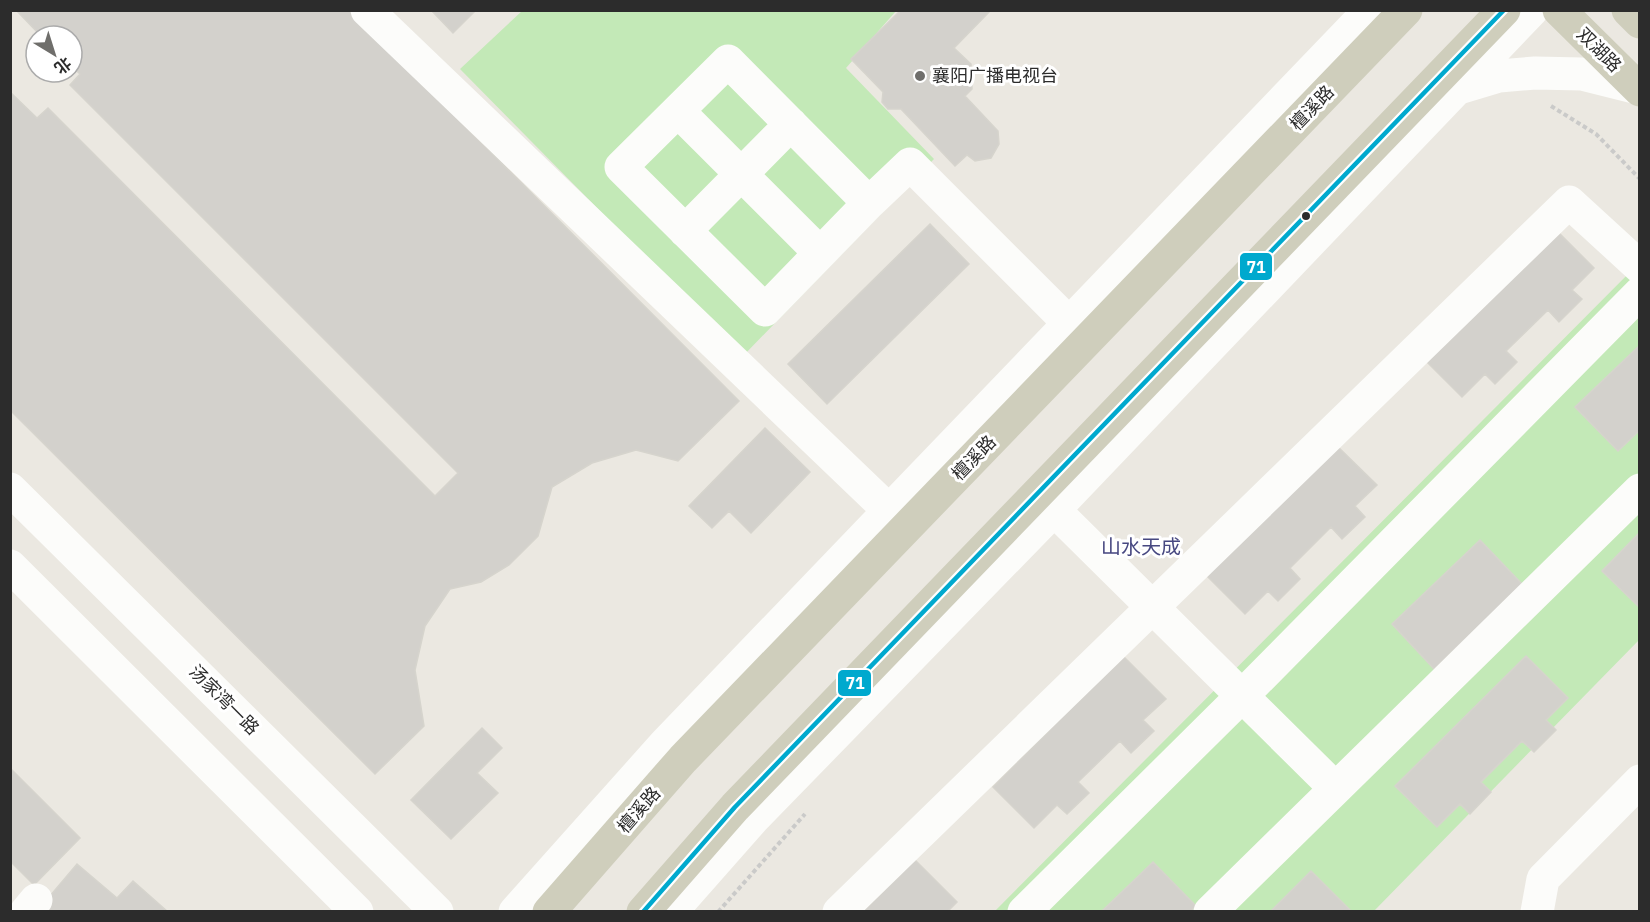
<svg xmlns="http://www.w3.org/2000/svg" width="1650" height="922" viewBox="0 0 1650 922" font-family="'IBM Plex Sans','Noto Sans SC',sans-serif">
	<rect width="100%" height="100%" fill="#ebe8e1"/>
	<path fill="#c3e9b7" d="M522,11H896L846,68L934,159L743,356L460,69Z
		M1639,263V640L1374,911L994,912Z"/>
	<path fill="#d3d1cc" stroke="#d6d4cd" stroke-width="1.5" d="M16,10H349L739,401L678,461L636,450L592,463L552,487L538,536L509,565L481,582L450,589L425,626L415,670L424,726L375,774L10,410V92L37,118L48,108L435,496L458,473L70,85L80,74L72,67V36H41Z
		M431,10H476L453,33Z
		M901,10H991L954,48L971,64L972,89L965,96L998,131L999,144L991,158L975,161L967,155L955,166L901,109H888L882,102L883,92L851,59Z
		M930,224L969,264L827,404L788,364Z
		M1551,225L1594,268L1572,290L1582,299L1559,322L1548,310L1506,351L1517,362L1495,384L1485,374L1462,397L1421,356Z
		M1640,345V430L1618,451L1575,407Z
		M765,428L810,472L751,533L729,511L712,528L689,506Z
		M1334,443L1377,485L1355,506L1365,517L1342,539L1331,527L1290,568L1300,579L1278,601L1268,591L1245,614L1204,573Z
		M1640,532V608L1602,571Z
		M1480,540L1522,584L1434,669L1392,624Z
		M1123,656L1166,699L1143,720L1154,731L1131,753L1120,741L1078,782L1089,793L1067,814L1057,805L1034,828L993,787Z
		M1526,656L1568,698L1546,720L1556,730L1534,752L1522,741L1481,782L1491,792L1470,814L1460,804L1437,827L1395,786Z
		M482,728L502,748L477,773L498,793L451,839L411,800Z
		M10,768L80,838L34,885L10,861Z
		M915,860L957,902L947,912H863Z
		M1153,862L1196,906L1190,912H1101Z
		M77,864L117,898L133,881L168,912H39L38,910Z
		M1311,871L1352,912H1270Z"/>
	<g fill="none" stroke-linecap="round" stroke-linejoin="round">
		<path stroke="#cacac9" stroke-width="4" stroke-dasharray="4.5 3" stroke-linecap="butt" d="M1551,106L1596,134L1640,179
			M718,912L805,814"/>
		<path stroke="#fcfcfa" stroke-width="33" d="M367,10L903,524
			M1459,88L1499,76L1535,73L1582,74L1638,88
			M678,111L820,253
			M869,203L728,61L621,167L765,310L869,203L910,164L1069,323
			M685,231L791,124
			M10,489L437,912
			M1039,495L1335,788
			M10,566L357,912
			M26,912L36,900
			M515,912L664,745L1370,10
			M671,912L753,819L1054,510L1532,10
			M839,912L1569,202L1640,267
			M1024,912L1242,696L1640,293
			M1210,912L1640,490
			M1537,912L1543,879L1640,781"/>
		<path stroke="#cfcebc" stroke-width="33" d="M1559,10L1640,90
			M1628,10L1640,22
			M549,912L683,759L1406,10
			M643,912L735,807L1504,10"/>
		<defs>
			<path id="bus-1" d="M643,912L735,807L1504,10"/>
		</defs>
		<use href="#bus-1" stroke="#fff" stroke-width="9"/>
		<use href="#bus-1" stroke="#00a9ce" stroke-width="4.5"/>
	</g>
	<circle fill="#6f6e6b" stroke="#fff" stroke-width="2" cx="920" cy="76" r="6"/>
	<circle fill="#2c2c2c" stroke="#fff" stroke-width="2" cx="1306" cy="216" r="5"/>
	<g text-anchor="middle" stroke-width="6" stroke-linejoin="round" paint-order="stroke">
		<g font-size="18" fill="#2c2c2c" stroke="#fff">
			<text transform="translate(1599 50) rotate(45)" y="6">双湖路</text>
			<text transform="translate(1312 108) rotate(-46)" y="6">檀溪路</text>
			<text transform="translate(974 458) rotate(-46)" y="6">檀溪路</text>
			<text transform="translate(224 700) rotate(45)" y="6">汤家湾一路</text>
			<text transform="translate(639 810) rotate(-49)" y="6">檀溪路</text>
		</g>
		<g font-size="18" fill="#2c2c2c" stroke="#fff" text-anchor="start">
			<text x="932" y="82">襄阳广播电视台</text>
		</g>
		<g font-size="20" fill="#474881" stroke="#fff">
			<text x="1141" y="554">山水天成</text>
		</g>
	</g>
	<g stroke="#fff" stroke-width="2">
		<rect x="1239" y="252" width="34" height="29" rx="6" fill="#00a9ce"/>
		<rect x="837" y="669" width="35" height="28" rx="6" fill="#00a9ce"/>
	</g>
	<g font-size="16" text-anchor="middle" font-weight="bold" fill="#fff">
		<text x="1256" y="273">71</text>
		<text x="855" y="689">71</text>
	</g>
	<rect width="1650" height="922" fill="none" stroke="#2c2c2c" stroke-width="24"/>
	<g transform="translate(54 54) rotate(142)"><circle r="28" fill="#ffffff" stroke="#ababab" stroke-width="1.5"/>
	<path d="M0-4.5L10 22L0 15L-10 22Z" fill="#6f6e6b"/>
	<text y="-9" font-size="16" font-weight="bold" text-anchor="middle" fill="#2c2c2c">北</text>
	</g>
</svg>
